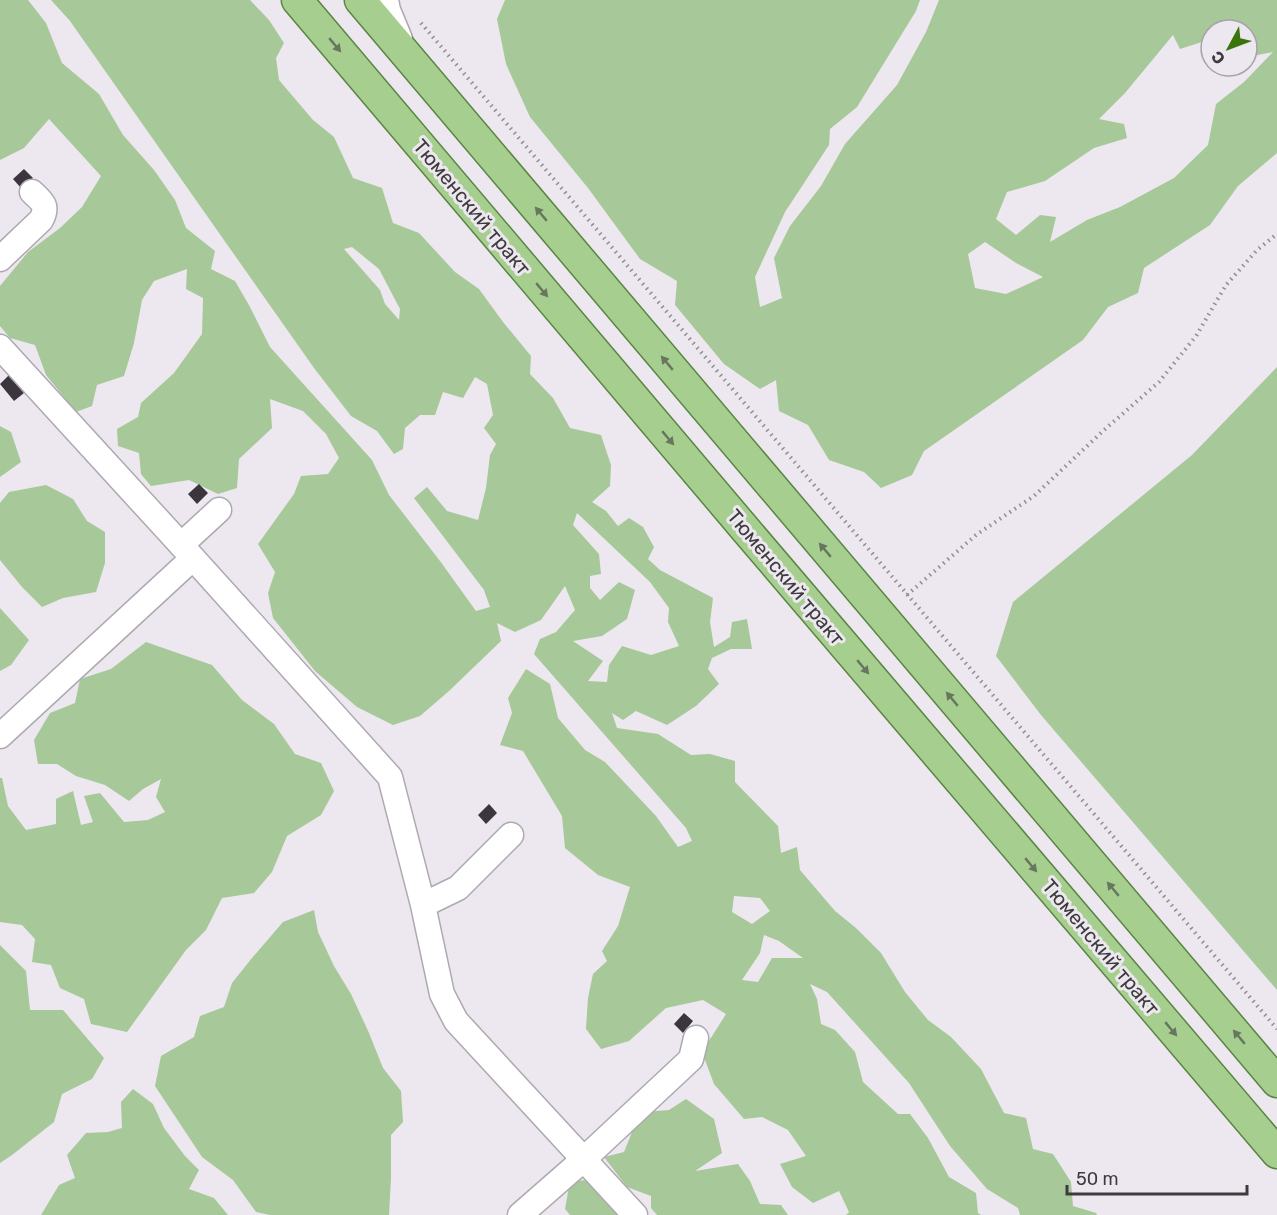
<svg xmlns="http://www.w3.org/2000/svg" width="1277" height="1215" viewBox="0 0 1277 1215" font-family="Rubik,sans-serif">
	<rect width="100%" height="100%" fill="#ede7ef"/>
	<path fill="#a7c898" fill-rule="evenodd" d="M0,0H28L46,23L62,63L99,94L123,135L154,170L175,200L186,228L215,251L211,269L235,281L250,307L270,347L372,460L389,495L440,561L476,611L490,607L484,590L414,498L427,487L447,511L478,520L486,488L490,455L496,444L484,428L493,415L487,384L475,377L463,398L443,392L435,415H420L405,428L403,449L394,454L377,431L351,416L314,368L70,21L51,0H250L269,20L284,43L276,58L279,80L313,120L334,137L353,178L382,188L393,223L419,233L455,272L479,289L503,322L531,356L530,374L553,398L570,428L601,435L611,465L610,486L592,502L606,511L618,526L629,518L643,527L654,547L648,559L660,570L713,598L710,622L714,647L730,637L732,622L747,619L752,649H731L712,658L708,669L719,684L696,706L667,725L636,711L623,720L612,713L617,728L658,734L691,755L710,754L735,761V782L778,826L781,853L797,847L800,870L835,911L856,928L881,953L905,992L928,1020L951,1037L981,1069L1004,1113L1026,1118L1033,1149L1053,1154L1071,1182L1073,1206L1096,1213L1097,1215H1020L1018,1208L987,1189L950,1146L909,1083L827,992L810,984L817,999L821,1024L835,1030L855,1052L863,1082L898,1114H910L928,1138L949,1177L976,1193L978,1213L981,1215H846L849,1212L839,1191L813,1203L792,1187L780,1164L806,1156L788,1130L762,1117L744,1119L714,1084L702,1052L726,1014L703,1000L666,1008L629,1041L601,1049L586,1029L588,998L593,974L607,961L602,951L618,926L630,887L598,875L565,848L562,816L523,751L500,745L512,713L508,698L526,669L550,684L558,718L585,750L605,762L656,816L678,847L692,841L686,828L534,654L540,639L556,632L575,610L565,586L541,620L515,632L497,623L501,641L449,691L420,716L393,725L357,707L315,671L273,618L268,593L275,572L258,544L294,494L301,476L328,474L339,458L326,434L303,411L270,399L272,428L239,459L237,488L218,494L189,480L151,486L141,474L139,453L118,446L117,429L138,417L141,403L174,373L202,334L203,298L186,289L187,269L154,281L142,300L134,343L124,376L97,385L92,406L76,412L46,375L35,345L10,338L0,326V286L28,252L60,228L82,207L101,176L49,119L24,148L0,160ZM352,247L379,269L400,309L399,320L385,304L380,290L344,249ZM577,513L650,582L669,608L668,622L679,646L651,655L622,646L609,665L607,682L588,681L603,661L573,641L602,636L627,619L635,590L619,582L600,600L590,588V576L601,574L599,554L573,525ZM734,896L760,898L770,911L752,924L732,912ZM764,935L779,941L803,958H772L758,982L742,980L760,953Z
		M505,0H920L916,11L857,107L830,129L829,145L785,212L755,277L760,307L782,298L774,258L790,226L821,186L845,144L897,85L926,32L939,0H1277V153L1238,186L1210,225L1144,268L1138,293L1108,307L1083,340L924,451L912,475L881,488L864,472L829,460L808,425L779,411L776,380L760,389L724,364L675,305L677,281L640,259L588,188L530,117L506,64L497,19ZM1211,30H1247V57L1273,52L1244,82L1216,104L1208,145L1174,178L1120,207L1087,220L1050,242L1056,217L1040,215L1016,235L996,219L1007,192L1045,181L1094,148L1127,138L1124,124L1099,119L1125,93L1173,35L1180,49L1211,39ZM985,242L1016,263L1043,277L1006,294L975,288L968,254Z
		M1277,367V990L1041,715L996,656L1013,602L1192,455Z
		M0,426L11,432L21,462L0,477Z
		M46,485L73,499L87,521L105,532V563L96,592L63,598L42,607L22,587L0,560V503L9,492Z
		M0,608L29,640L11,665L0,671Z
		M146,642L212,665L242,700L274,724L295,754L321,763L334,791L321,815L287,836L272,872L254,893L222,898L206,930L186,950L127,1032L91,1024L84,999L60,988L51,965L32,962L35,939L22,925L0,922V778H2L8,806L26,830L56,824V799L73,791L81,825L93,822L84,796L100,793L124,822L148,820L165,812L156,797L161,779L143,789L129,801L105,785L76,776L57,764H38L34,740L50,713L75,703L80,679L111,669Z
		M314,910L318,932L334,966L351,994L369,1033L383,1068L401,1091L403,1122L391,1135V1178L389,1215H270L256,1212L233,1180L202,1157L155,1086L161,1056L194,1037L200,1016L224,1007L232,983L252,958L283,922Z
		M0,945L26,971L30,1010H63L104,1058L92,1079L62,1094L54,1122L12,1155L0,1163Z
		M133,1089L153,1104L164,1128L185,1156L199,1170L189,1189L214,1198L228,1215H41L59,1185L75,1178L67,1155L86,1133L108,1132L122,1128L121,1102Z
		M686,1099L714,1119L722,1153L695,1171L738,1164L750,1181L760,1204L781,1205L788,1215H657L651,1208V1196L627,1187L604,1157L624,1152L632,1132L644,1112L669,1110Z
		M591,1180L622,1215H570L565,1209L570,1181Z"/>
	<path fill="#3b363d" d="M24,169L33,178L21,188L13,179Z
		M9,375L24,393L14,401L0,384Z
		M199,484L208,493L197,504L188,494Z
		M489,804L497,813L486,824L478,815Z
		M684,1013L693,1021L683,1033L674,1024Z"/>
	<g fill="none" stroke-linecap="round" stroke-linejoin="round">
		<defs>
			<path id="minor" d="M386,0L388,10L400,39
				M0,259L41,220C49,205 42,202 32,192
				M0,347L193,558L390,777L423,905L442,994L456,1021L635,1215
				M181,545L219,510
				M0,736L193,558
				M423,905L458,888L511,835
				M520,1215L584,1159L691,1059L696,1038"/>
			<path id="major" d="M297,0L746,530L1277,1153
				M360,0L1277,1082"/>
		</defs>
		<use href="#minor" stroke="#aea9b1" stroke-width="27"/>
		<use href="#major" stroke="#5a8543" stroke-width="33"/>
		<path stroke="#918d92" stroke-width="4" stroke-dasharray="1.5 4.5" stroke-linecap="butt" d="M421,23L1277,1029
			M907,595L976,535L1034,496L1103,431L1159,382L1196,336L1226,285L1257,250L1277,234"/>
		<use href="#minor" stroke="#fff" stroke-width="24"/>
		<use href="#major" stroke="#a6ce8f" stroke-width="30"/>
	</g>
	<defs><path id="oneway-solid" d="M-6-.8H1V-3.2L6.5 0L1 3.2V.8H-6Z" transform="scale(1.5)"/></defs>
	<g fill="#67765e">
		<use href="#oneway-solid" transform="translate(335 45) rotate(50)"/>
		<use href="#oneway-solid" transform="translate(541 214) rotate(-130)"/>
		<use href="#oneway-solid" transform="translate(542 290) rotate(50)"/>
		<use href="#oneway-solid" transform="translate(667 363) rotate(-130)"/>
		<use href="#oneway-solid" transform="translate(668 438) rotate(50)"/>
		<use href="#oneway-solid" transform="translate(825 550) rotate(-130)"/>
		<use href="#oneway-solid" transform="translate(863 667) rotate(50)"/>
		<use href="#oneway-solid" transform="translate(952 699) rotate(-130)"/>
		<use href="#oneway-solid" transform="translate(1031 865) rotate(50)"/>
		<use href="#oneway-solid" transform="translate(1113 889) rotate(-130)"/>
		<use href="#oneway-solid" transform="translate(1171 1029) rotate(50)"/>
		<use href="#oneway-solid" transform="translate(1239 1037) rotate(-130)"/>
	</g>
	<g text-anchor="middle" stroke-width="6" stroke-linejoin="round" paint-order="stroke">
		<g font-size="20" fill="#3d3b3e" stroke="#ede7ef">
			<text transform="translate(472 207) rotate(50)" y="7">Тюменский тракт</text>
			<text transform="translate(786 577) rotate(50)" y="7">Тюменский тракт</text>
			<text transform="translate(1101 947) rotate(50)" y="7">Тюменский тракт</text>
		</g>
	</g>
	<g transform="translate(1229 48) rotate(229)"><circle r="28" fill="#ede7ef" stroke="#a7a2a8" stroke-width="1.5"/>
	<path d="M0-4.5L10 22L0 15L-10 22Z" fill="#39750a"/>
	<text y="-9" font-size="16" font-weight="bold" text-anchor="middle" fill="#3d3b3e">С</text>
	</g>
	<path d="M1067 1185v9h180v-9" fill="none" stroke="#3d3b3e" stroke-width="3"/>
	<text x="1076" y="1185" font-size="18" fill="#3d3b3e" stroke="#ede7ef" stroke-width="4.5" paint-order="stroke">50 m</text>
</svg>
